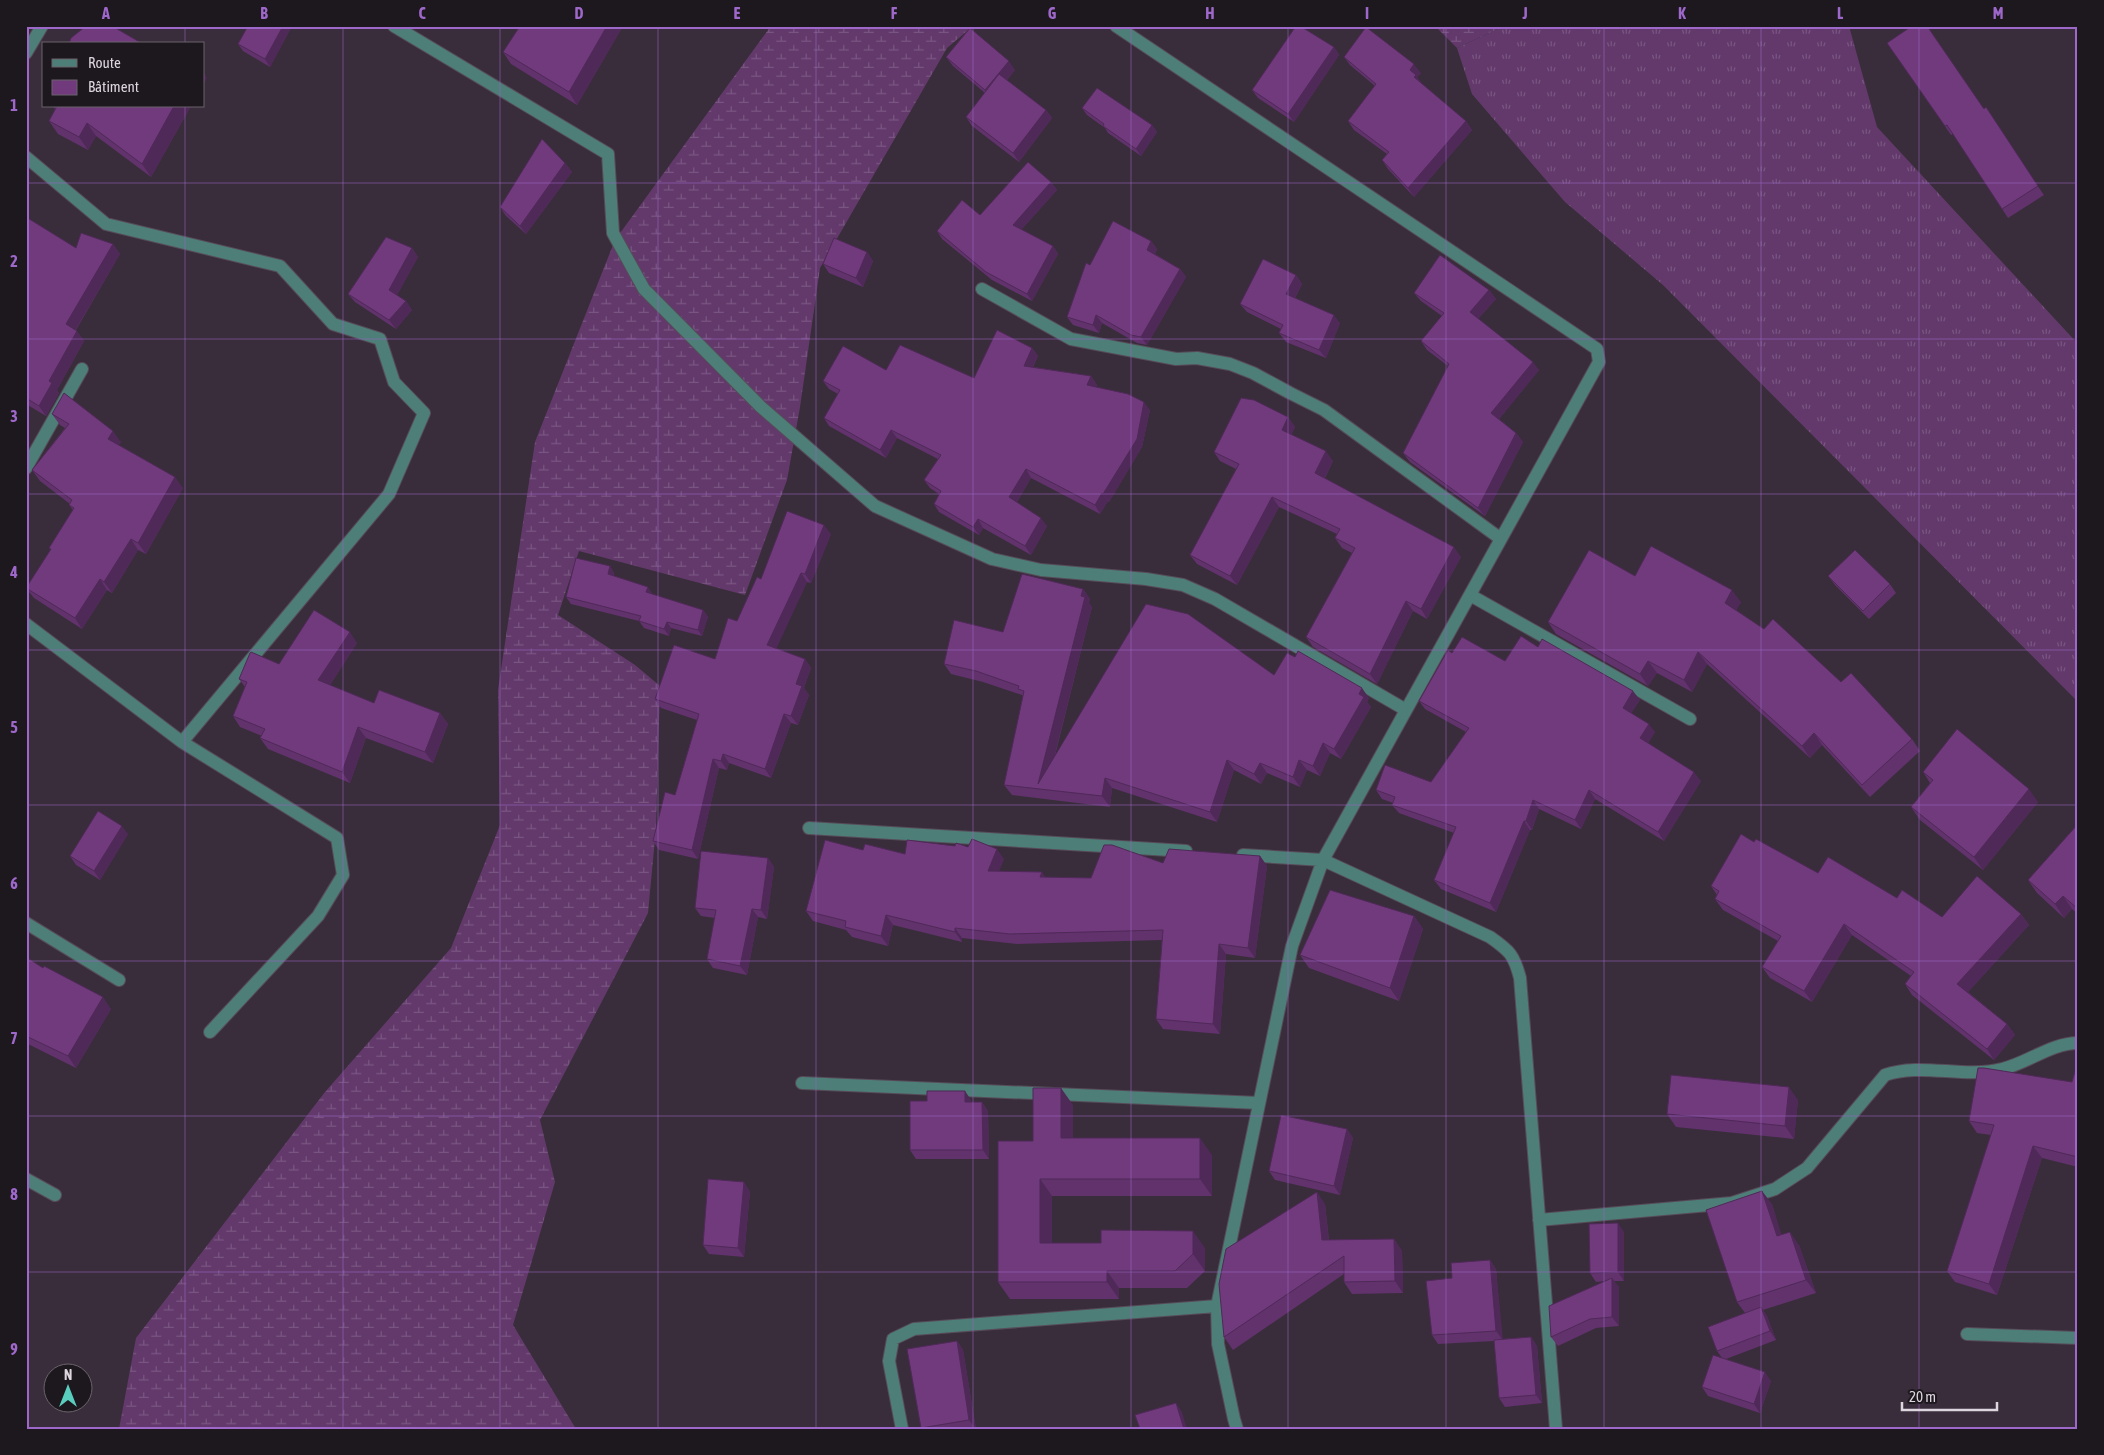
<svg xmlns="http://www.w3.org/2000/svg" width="2104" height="1455" viewBox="0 0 2104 1455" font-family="'Asap Condensed',sans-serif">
	<defs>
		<pattern id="grass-tufts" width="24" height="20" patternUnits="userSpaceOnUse" patternTransform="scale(1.25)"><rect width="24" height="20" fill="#63396c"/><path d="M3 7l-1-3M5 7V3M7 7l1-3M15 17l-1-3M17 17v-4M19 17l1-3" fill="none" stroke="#795581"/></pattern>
		<pattern id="wetland-marsh" width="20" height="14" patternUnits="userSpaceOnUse" patternTransform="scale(1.25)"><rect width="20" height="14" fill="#63396c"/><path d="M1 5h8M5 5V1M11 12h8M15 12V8" fill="none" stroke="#795581"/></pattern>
	</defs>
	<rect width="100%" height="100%" fill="#392d3b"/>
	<path fill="url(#grass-tufts)" d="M1504,26H1849L1877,127L2078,344V702L1663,285L1565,202L1472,94L1457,48Z"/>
	<path fill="url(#wetland-marsh)" d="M771,26H973L947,48L820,268L800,407L787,480L745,595L579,551L558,615L635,665L660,686L656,828L648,913L540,1120L555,1182L513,1325L576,1429H119L136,1338L325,1092L451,948L500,825L498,690L535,442L615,240Z
		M1435,26H1504L1457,48Z"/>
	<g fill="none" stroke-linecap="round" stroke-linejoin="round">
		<defs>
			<path id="minor" d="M394,26L608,154L613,233L644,289L761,407L875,506L992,559L1041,570L1146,579L1183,585L1215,599L1406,710
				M1116,26L1597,349L1599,362L1323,860L1292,946L1217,1306L1218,1344L1234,1419L1237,1429
				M26,53L42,26
				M26,157L106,224L280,266L333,324L380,339L394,382L424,413L389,494L182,742
				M982,289L1071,339L1176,359L1197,358L1230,364L1253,373L1290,393L1324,410L1501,539
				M26,468L82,369
				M1470,595L1690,719
				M26,624L182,742L337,838L343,875L318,916L210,1032
				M809,828L1186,851
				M1243,855L1323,860L1490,937C1510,951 1514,955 1520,978L1556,1429
				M26,923L119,980
				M802,1083L1259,1103
				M26,1179L55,1195
				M1539,1220L1732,1203L1775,1189L1807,1168L1885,1075C1921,1062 1964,1079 2002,1069C2028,1063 2051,1043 2078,1043
				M1967,1334L2078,1338
				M902,1429L889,1361L893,1339L914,1329L1217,1306"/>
		</defs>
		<use href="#minor" stroke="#574b59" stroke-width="14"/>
		<use href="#minor" stroke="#4d7e77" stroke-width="12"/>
	</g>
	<path fill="#61326c" d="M248,26H292L270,67L243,51L238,44Z
		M623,26L577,105L511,64L503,52Z
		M1887,43L1984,109L2044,195L2008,218L1953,134L1951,135Z
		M1334,47L1339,55L1294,122L1258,98L1252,90Z
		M946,57L1015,70L1007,80L1046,110L1052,118L1019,162L972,126L966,117L985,93L953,66Z
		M1344,57L1421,73L1417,77L1422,84L1466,121L1472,130L1414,197L1388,169L1382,160L1387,154L1354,130L1348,121L1375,86L1350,65Z
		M53,106H191L151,177L96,136L88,150L58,134L49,121L55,109Z
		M1082,108L1152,125L1157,132L1141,156L1108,133L1105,128L1087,115Z
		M565,163L572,172L526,234L506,216L500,207Z
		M1051,182L1057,190L1021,230L1053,246L1058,254L1032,301L992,280L942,239L937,231L980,215Z
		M26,217L76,248L113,244L120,254L76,330L84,341L57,390L59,393L46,416L26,404Z
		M1151,241L1157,249L1155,254L1180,269L1186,277L1147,345L1137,343L1102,323L1099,333L1073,325L1067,317L1090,265Z
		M412,248L418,257L397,295L406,301L412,310L396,329L355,302L348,294Z
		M867,252L873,261L863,287L829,273L823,264Z
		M1296,275L1302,284L1295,298L1340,323L1326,358L1286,342L1279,333L1281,329L1247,312L1240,304Z
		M1489,290L1496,299L1478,319L1539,370L1499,419L1516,433L1523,442L1485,516L1410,462L1403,453L1448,366L1427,350L1421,341L1442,316L1421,301L1414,293Z
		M1032,348L1038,356L1033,367L1091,376L1097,385L1096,387L1150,410L1142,447L1109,502L1108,501L1100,514L1031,478L1017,502L1047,526L1031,555L983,528L979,535L939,512L934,504L939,494L930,488L924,480L938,459L897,438L886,458L829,426L824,418L838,394L829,389L823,381L886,370L974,378Z
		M52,414L121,442L118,446L183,488L146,554L138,550L112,593L107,590L82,629L34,598L26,588L51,550L49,548L73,510L69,505L70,504L40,481L32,470L65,428L60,425Z
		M1288,417L1295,427L1291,435L1333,461L1325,478L1461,557L1427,619L1413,611L1377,684L1313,647L1306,637L1352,553L1342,548L1335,538L1337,534L1279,507L1237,585L1197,564L1190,555L1236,469L1220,461L1214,452Z
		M831,534L811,583L807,582L776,648L805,659L811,668L804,688L809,695L798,725L791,723L771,778L729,763L727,770L719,768L698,859L659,850L653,841L675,795L697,720L661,708L655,699L715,659L737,621Z
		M610,566L614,573V576L652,593V594L703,610L708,617L702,636L671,628L669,636L644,628L639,621L571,604L566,597Z
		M1635,576L1741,602L1736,610L1841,682L1912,739L1920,751L1870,797L1822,745L1810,758L1707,664L1692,692L1657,673L1648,686L1556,634L1548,622Z
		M1828,576L1890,584L1896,593L1869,619L1835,585Z
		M1083,589L1090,599L1089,603L1092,607L1055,756L1274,675L1369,698L1367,702L1371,707L1341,759L1330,753L1320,776L1307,770L1300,787L1267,773L1261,784L1234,770L1217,822L1112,788L1110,807L1012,795L1004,785L1023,696L1022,695L983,682L951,674L944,664Z
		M357,643L330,685L374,703L440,713L448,724L433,763L366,738L350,783L268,749L260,738L262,736L240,727L233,716L245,687L239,679L279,664Z
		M1538,647L1640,700L1631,713L1655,732L1648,743L1701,781L1664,841L1595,799L1581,829L1539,809L1532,830H1530L1496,912L1441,889L1434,880L1454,833L1399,813L1392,805L1393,803L1382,799L1376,790L1431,782L1466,732L1425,709L1419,701L1452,653L1505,661Z
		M1923,772L2038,802L1983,870L1920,820L1911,807L1930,783Z
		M2078,824V914L2072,909L2064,918L2037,893L2028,880Z
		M128,834L100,880L76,865L70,856Z
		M1754,842L1818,873L1897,898L1942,917L2021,914L2029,925L1968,992L2007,1024L2015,1035L1994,1060L1912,995L1905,984L1911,976L1852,935L1812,1002L1770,978L1762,967L1778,941L1723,910L1715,899L1717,895L1711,886Z
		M968,847L1004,859L999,871L1045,877L1091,878L1163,863L1260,856L1267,866L1255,958L1226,954L1220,1034L1163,1029L1156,1019L1162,940L1017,944L962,938V942L893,925L888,946L852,937L846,930L813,921L806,911L863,850L905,854Z
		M768,858L774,867L767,919L758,917L747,975L713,968L707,959L715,918L701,916L695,908Z
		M1414,916L1423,929L1399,1001L1309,968L1300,955Z
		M26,957L43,968L111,1009L76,1068L26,1043Z
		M2078,1062V1167L2042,1158L1997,1295L1955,1282L1947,1271L1991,1135L1977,1133L1969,1121L2072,1082Z
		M971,1100V1102H982L988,1111L989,1159H916L910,1150Z
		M1798,1100L1794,1139L1676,1127L1667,1114Z
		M1073,1105V1138L1212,1155V1196H1052V1243L1205,1248V1271L1187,1288H1119V1299H1010L998,1282L1033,1141Z
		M1347,1129L1353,1138L1340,1195L1275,1180L1269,1171Z
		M750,1191L744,1257L709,1254L703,1245Z
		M1325,1204L1329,1240L1394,1239L1402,1251L1403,1293L1352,1294L1344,1282V1274L1233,1350L1224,1337Z
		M1772,1204L1781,1235L1799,1245L1816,1293L1763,1310L1767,1316L1776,1340L1726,1359L1771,1381L1760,1413L1708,1396L1702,1387L1722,1358L1717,1351L1745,1313L1737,1302Z
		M1624,1232V1281H1614L1619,1287V1326L1596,1328L1558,1346L1551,1337L1606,1281L1596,1282L1590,1273Z
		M1490,1260L1496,1269L1502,1339L1531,1337L1537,1346L1542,1403L1505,1407L1499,1398L1494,1341L1438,1344L1432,1335L1452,1278Z
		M957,1341L963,1350L976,1429H921V1428Z"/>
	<path fill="#4f2958" d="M283,26H292L270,67L265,59Z
		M607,26H623L577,105L569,92Z
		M1334,47L1339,55L1294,122L1288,114Z
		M1009,61L1015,70L991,99L985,90Z
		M1414,64L1421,73L1417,77L1422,84L1420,86L1410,70Z
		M204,73L207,78L204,83Z
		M174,106H191L151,177L142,164Z
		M1046,110L1052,118L1019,162L1013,153Z
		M1466,121L1472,130L1414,197L1408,188Z
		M87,123L96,136L88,150L79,137Z
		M1152,125L1157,132L1141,156L1136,149Z
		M565,163L572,172L526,234L520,226Z
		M1051,182L1057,190L1018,233L1013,225Z
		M1151,241L1157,249L1153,258L1147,250Z
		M113,244L120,254L73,334L66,324Z
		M1053,246L1058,254L1032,301L1027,294Z
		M412,248L418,257L395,299L389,290Z
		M867,252L873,261L863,287L856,278Z
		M1180,269L1186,277L1147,345L1141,337Z
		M1296,275L1302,284L1292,303L1286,294Z
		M1489,290L1496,299L1476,321L1470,312Z
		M406,301L412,310L396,329L389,320Z
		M1096,315L1102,323L1099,333L1093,325Z
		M1334,315L1340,323L1326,358L1319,350Z
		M77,331L84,341L57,390L59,393L46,416L39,406L49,381Z
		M1032,348L1038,356L1029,374L1024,366Z
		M1533,362L1539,370L1497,422L1491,413Z
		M1091,376L1097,385L1093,394L1087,385Z
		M1144,402L1150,410L1142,447L1109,502L1103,494Z
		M1288,417L1295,427L1288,440L1282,430Z
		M891,430L897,438L886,458L880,450Z
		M113,431L121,442L115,450L108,439Z
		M1516,433L1523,442L1485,516L1478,508Z
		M1326,451L1333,461L1322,483L1315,473Z
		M1026,469L1031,478L1015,505L1009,497Z
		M175,477L183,488L146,554L138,543Z
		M1102,493L1108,501L1100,514L1095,505Z
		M1272,497L1279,507L1237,585L1230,576Z
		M1041,518L1047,526L1031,555L1025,546Z
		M978,519L983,528L979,535L973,527Z
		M824,525L831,534L811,583L805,574Z
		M131,539L138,550L112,593L104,582Z
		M1454,547L1461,557L1427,619L1421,609Z
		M610,566L614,573L612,580L608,574Z
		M801,573L807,582L774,654L767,645Z
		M100,579L107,590L82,629L75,618Z
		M648,587L652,593L650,599L646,592Z
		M1083,589L1090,599L1089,603L1092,607L1046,790L1038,784Z
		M1732,590L1741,602L1734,615L1725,603Z
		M1406,601L1413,611L1377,684L1370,674Z
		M703,610L708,617L702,636L698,630Z
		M667,622L671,628L669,636L664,629Z
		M350,632L357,643L326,691L318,680Z
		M1698,652L1707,664L1692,692L1684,680Z
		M805,659L811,668L804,688L809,695L798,725L791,716L796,684Z
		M1648,661L1657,673L1648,686L1640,674Z
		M1362,688L1369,698L1367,702L1371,707L1341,759L1334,749Z
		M1633,691L1640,700L1629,717L1623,708Z
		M440,713L448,724L433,763L425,752Z
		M784,714L791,723L771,778L765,769Z
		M1649,724L1655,732L1646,747L1640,738Z
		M358,727L366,738L350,783L342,772Z
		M1814,733L1822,745L1810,758L1802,746Z
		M1323,743L1330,753L1320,776L1313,766Z
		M723,754L729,763L727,770L721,761Z
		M713,759L719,768L698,859L692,850Z
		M1227,760L1234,770L1217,822L1210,812Z
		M1299,760L1307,770L1300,787L1293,777Z
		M1260,763L1267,773L1261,784L1254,774Z
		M1694,772L1701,781L1664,841L1658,832Z
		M1105,778L1112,788L1110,807L1102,796Z
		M2029,789L2038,802L1983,870L1974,857Z
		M1589,790L1595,799L1581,829L1575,820Z
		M1533,800L1539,809L1532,830L1526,821Z
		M1524,821L1530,830L1496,912L1490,903Z
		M122,826L128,834L100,880L94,871Z
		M997,849L1004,859L995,881L988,871Z
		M1260,856L1267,866L1255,958L1248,948Z
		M768,858L774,867L767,919L761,910Z
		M1042,872L1049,882L1040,877Z
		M2063,896L2072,909L2064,918L2055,904Z
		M752,909L758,917L747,975L740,966Z
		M2021,914L2029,925L1965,995L1957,984Z
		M886,915L893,925L888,946L881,936Z
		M1414,916L1423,929L1399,1001L1390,988Z
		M1844,924L1852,935L1812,1002L1804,991Z
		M955,928L962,938V942L955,932Z
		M1219,944L1226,954L1220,1034L1213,1024Z
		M103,997L111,1009L76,1068L68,1056Z
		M2007,1024L2015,1035L1994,1060L1987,1049Z
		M1789,1087L1798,1100L1794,1139L1785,1126Z
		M1061,1088L1073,1105V1155L1061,1138Z
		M965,1091L971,1100V1111L965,1102Z
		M982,1102L988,1111L989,1159L983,1150Z
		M1347,1129L1353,1138L1340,1195L1334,1186Z
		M1200,1138L1212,1155V1196L1200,1179Z
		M2033,1146L2042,1158L1997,1295L1989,1284Z
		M1040,1179L1052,1196V1260L1040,1243Z
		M744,1182L750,1191L744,1257L738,1248Z
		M1762,1191L1772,1204L1786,1249L1777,1236Z
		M1317,1192L1325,1204L1330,1252L1322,1240Z
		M1618,1223L1624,1232V1281L1618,1272Z
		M1193,1231L1205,1248V1271L1193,1254Z
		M1790,1232L1799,1245L1816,1293L1806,1280Z
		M1394,1239L1402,1251L1403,1293L1395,1281Z
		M1490,1260L1496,1269L1503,1340L1496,1331Z
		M1107,1271L1119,1288V1299L1107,1282Z
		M1612,1278L1619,1287V1326L1612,1317Z
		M1761,1307L1767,1316L1776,1340L1770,1331Z
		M1531,1337L1537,1346L1542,1403L1536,1395Z
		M957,1341L963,1350L976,1429L969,1420Z
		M1765,1372L1771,1381L1760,1413L1754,1404Z
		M1176,1403L1182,1412L1187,1429H1184Z"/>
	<path fill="#713a7d" stroke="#4f2958" d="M86,26H112L143,44H69L71,38Z
		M248,26H283L265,59L238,44Z
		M520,26H607L569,92L503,52Z
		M1296,26H1300L1334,47L1288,114L1252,90Z
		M1912,26H1927L1984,109L1986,107L2038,186L2002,209L1947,125L1945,126L1887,43Z
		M1366,27L1414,64L1410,70L1416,75L1414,77L1466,121L1408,188L1382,160L1389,152L1348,121L1376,84L1344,57Z
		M970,28L1009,61L985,90L946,57Z
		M999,74L1046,110L1013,153L966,117Z
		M1097,88L1152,125L1136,149L1103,126L1104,124L1082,108Z
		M57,106H174L142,164L87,123L79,137L49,121Z
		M542,139L565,163L520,226L500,207Z
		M1028,162L1051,182L1013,225L1053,246L1027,294L986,272L937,231L962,200L980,215Z
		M26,217L76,248L81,233L113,244L66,324L77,331L49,381L52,383L39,406L26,398Z
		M1113,221L1151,241L1147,250L1180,269L1141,337L1131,335L1096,315L1093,325L1067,317L1086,263L1090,265Z
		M386,237L412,248L389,290L406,301L389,320L348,294Z
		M834,238L867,252L856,278L823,264Z
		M1440,255L1489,290L1470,312L1533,362L1491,413L1516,433L1478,508L1403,453L1449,364L1421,341L1444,313L1414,293Z
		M1263,259L1296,275L1286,294L1334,315L1319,350L1279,333L1283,325L1240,304Z
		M997,330L1032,348L1024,366L1091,376L1087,385L1128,394L1144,402L1137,439L1103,494L1102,493L1095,505L1026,469L1009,497L1041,518L1025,546L978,519L973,527L934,504L941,491L924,480L941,455L891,430L880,450L824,418L840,390L823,381L843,346L886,370L900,345L974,378Z
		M64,393L113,431L108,439L175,477L138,543L131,539L104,582L100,579L75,618L26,588L51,549L49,548L74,508L69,505L72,500L32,470L69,424L52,414Z
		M1241,398L1254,400L1288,417L1282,430L1326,451L1315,473L1454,547L1421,609L1406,601L1370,674L1306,637L1355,548L1335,538L1340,529L1272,497L1230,576L1190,555L1239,464L1214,452Z
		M787,511L824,525L805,574L801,573L767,645L805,659L796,684L802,686L791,716L784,714L765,769L723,754L721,761L713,759L692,850L653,841L665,792L675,795L699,714L655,699L674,645L715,659L728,618L737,621L757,577L761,579Z
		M1651,546L1732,590L1725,603L1764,629L1773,619L1841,682L1851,673L1912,739L1862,785L1814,733L1802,746L1698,652L1684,680L1648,661L1640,674L1548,622L1589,550L1635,576Z
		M1855,550L1890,584L1863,611L1828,576Z
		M576,558L610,566L608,574L648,587L646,592L703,610L698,630L667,622L664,629L639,621L641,616L566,597Z
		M1022,574L1083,589L1081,596L1085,597L1038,784L1146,604L1188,614L1274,675L1287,653L1295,657L1298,651L1362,688L1359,694L1364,697L1334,749L1323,743L1313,766L1299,760L1293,777L1260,763L1254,774L1227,760L1210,812L1105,778L1102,796L1004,785L1024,691L1018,689L1019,686L976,671L944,664L954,620L1003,632Z
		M314,610L350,632L318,680L374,703L379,690L440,713L425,752L358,727L342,772L260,738L265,729L233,716L247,682L239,679L250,653L251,652L279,664Z
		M1521,636L1538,647L1542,639L1633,691L1623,708L1649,724L1640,738L1694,772L1658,832L1589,790L1575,820L1533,800L1526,821H1524L1490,903L1434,880L1456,827L1392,805L1395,797L1376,790L1385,765L1431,782L1469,728L1419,701L1448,650L1452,653L1462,637L1505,661Z
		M1957,729L2029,789L1974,857L1911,807L1933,780L1923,772Z
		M98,811L122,826L94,871L70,856Z
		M2078,824V909L2063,896L2055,904L2028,880Z
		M1741,834L1754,842L1756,839L1818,873L1828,857L1897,898L1902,890L1942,917L1977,876L2021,914L1957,984L2007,1024L1987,1049L1905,984L1914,972L1844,924L1804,991L1762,967L1781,936L1715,899L1719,891L1711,886Z
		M972,839L997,849L988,871L1042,872L1040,877L1091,878L1104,845H1112L1163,863L1169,849L1260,856L1248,948L1219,944L1213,1024L1156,1019L1163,930L1010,934L955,928V932L886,915L881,936L845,927L846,921L806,911L825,840L863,850L865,844L905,854L907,840L955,846L956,843L968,847Z
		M701,851L768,858L761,910L752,909L740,966L707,959L716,910L695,908Z
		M1330,890L1414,916L1390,988L1300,955Z
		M26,957L43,968L44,966L103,997L68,1056L26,1036Z
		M2078,1062V1157L2033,1146L1989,1284L1947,1271L1994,1125L1969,1121L1978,1068H1984L2072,1082Z
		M1671,1075L1789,1087L1785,1126L1667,1114Z
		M1033,1088H1061V1138H1200V1179H1040V1243H1101V1230L1193,1231V1254L1175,1271H1107V1282H998V1141H1033Z
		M927,1091H965V1102H982L983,1150H910V1101H927Z
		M1281,1115L1347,1129L1334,1186L1269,1171Z
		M708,1179L744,1182L738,1248L703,1245Z
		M1762,1191L1777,1236L1790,1232L1806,1280L1737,1302L1706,1210Z
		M1317,1192L1322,1240L1394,1239L1395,1281L1344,1282V1256L1224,1337L1219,1284L1226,1249Z
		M1618,1223V1272L1590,1273L1589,1224Z
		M1490,1260L1496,1331L1432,1335L1426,1281L1452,1278L1451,1263Z
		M1612,1278V1317L1590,1319L1551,1337L1549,1306Z
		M1761,1307L1770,1331L1717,1351L1708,1327Z
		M1531,1337L1536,1395L1499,1398L1494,1340Z
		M957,1341L969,1420L921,1428L907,1349Z
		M1713,1355L1765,1372L1754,1404L1702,1387Z
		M1176,1403L1184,1429H1140L1135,1415Z"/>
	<path fill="none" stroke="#9e68ca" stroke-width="1" stroke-opacity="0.55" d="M185,26V44M343,26V1429M500,26V1429M658,26V1429M816,26V1429M973,26V1429M1131,26V1429M1288,26V1429M1446,26V1429M1604,26V1429M1761,26V1429M1919,26V1429M185,106V1429M26,183H2078M26,339H2078M26,494H2078M26,650H2078M26,805H2078M26,961H2078M26,1116H2078M26,1272H2078"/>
	<rect width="2104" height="1455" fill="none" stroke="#1d171e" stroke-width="55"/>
	<rect x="42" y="42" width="162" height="65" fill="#1d171e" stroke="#6a636b"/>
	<rect x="52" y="59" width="25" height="8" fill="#4d7e77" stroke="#6a636b"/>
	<text x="88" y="68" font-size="15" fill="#ded6df">Route</text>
	<rect x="52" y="80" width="25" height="15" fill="#713a7d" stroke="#6a636b"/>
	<text x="88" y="92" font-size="15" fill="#ded6df">Bâtiment</text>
	<g transform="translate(68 1388)"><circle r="24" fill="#1d171e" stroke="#6a636b"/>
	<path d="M0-4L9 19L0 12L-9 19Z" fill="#59cebe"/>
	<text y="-8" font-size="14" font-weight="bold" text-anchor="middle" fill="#ded6df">N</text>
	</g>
	<path d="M1902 1402v8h95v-8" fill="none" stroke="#ded6df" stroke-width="2.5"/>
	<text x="1909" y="1402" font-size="15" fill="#ded6df" stroke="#1d171e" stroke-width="4" paint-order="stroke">20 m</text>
	<rect x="28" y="28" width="2048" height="1400" fill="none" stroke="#9e68ca" stroke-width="2"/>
	<g font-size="16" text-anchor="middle" font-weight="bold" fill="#9e68ca">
		<text x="106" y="19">A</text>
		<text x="264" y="19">B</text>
		<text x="422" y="19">C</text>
		<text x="579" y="19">D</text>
		<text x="737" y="19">E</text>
		<text x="894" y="19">F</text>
		<text x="1052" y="19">G</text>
		<text x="1210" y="19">H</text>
		<text x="1367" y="19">I</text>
		<text x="1525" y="19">J</text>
		<text x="1682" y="19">K</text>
		<text x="1840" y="19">L</text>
		<text x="1998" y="19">M</text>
		<text x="14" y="111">1</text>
		<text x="14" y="267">2</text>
		<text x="14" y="422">3</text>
		<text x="14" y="578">4</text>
		<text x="14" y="733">5</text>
		<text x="14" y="889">6</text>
		<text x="14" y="1044">7</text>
		<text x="14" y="1200">8</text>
		<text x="14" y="1355">9</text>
	</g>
</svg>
